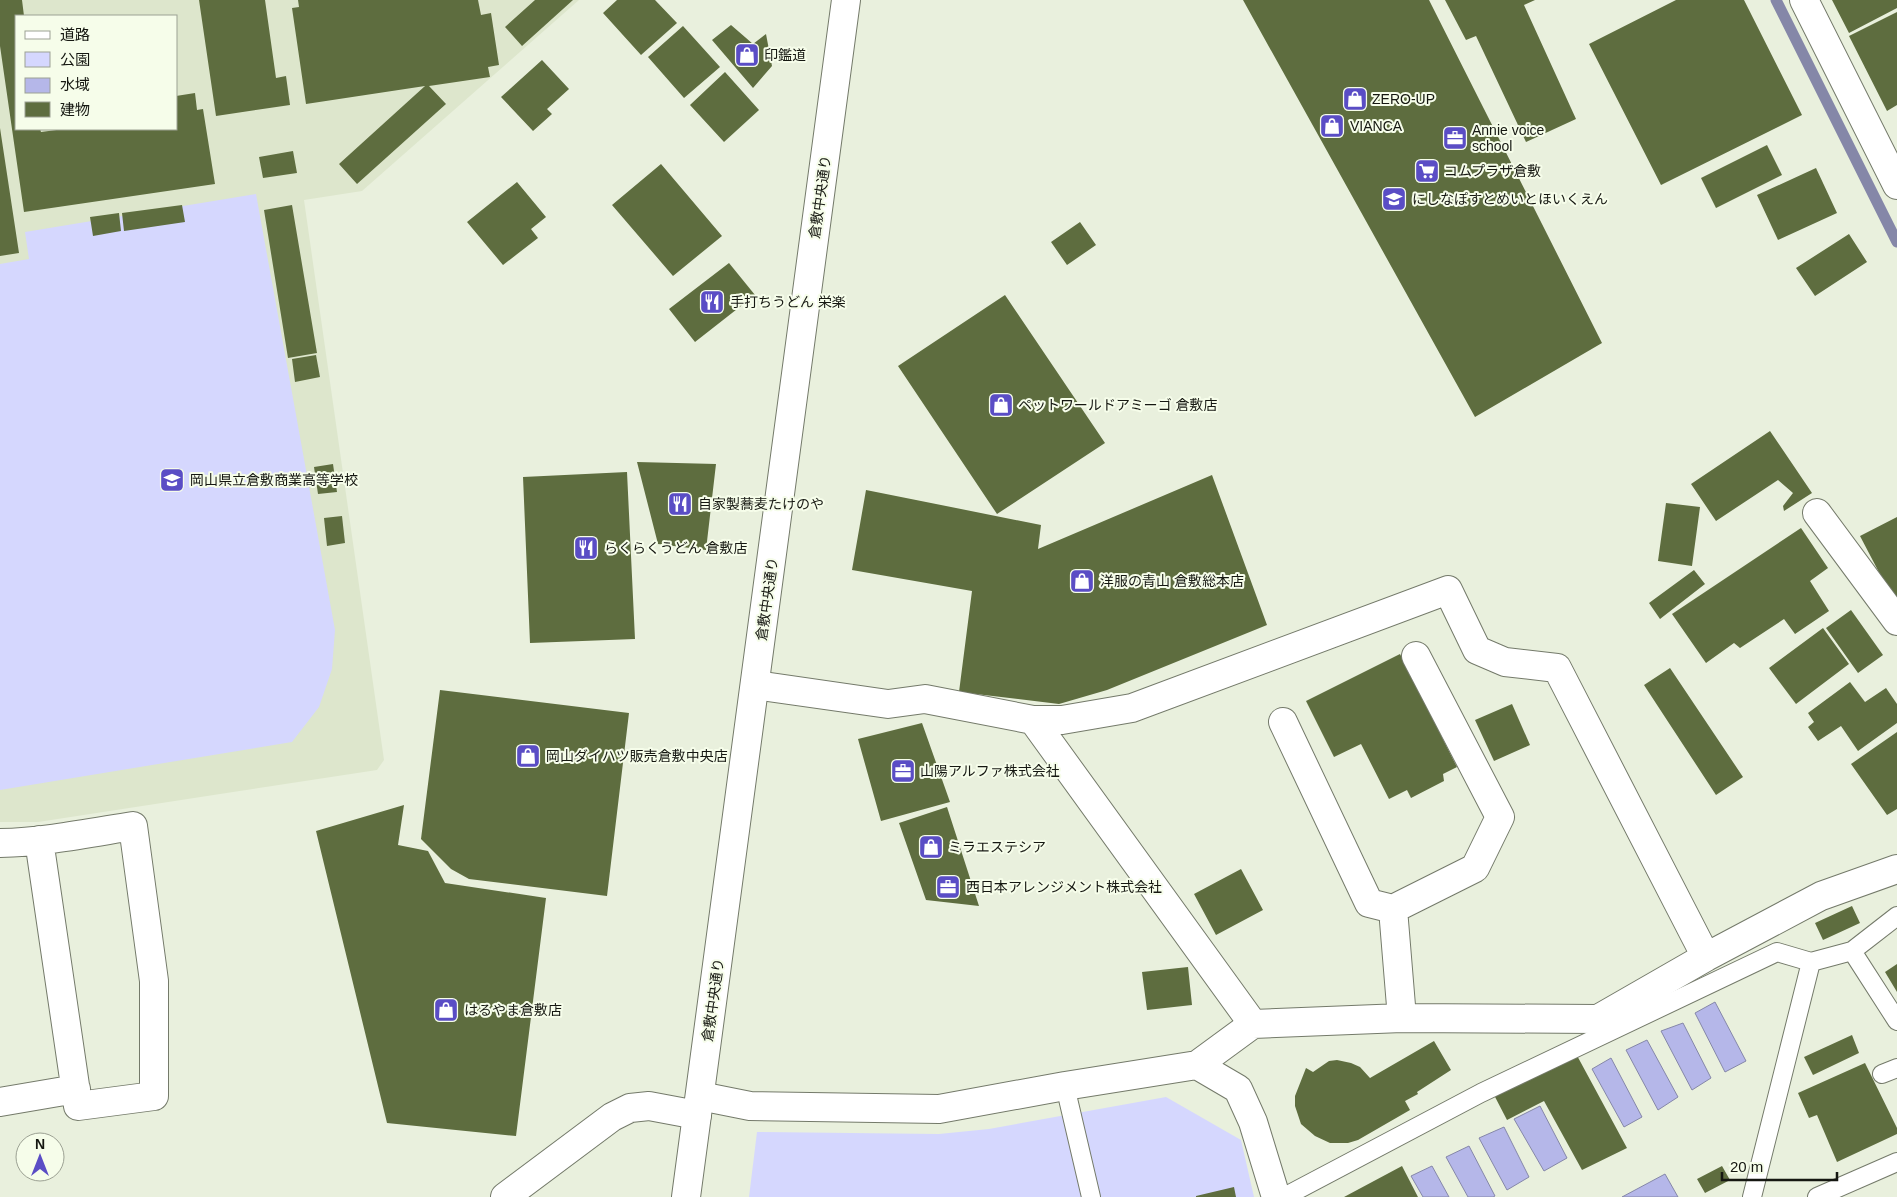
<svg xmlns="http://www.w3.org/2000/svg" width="1897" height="1197" viewBox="0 0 1897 1197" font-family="Arial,'Noto Sans JP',sans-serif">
	<rect width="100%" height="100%" fill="#e9f0dd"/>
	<path fill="#dde6cc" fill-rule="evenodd" d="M0,0H579L362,191L304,200L384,760L377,770L38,822H0ZM16,16H176V129H16Z"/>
	<path fill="#d5d7fe" d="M256,194L335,630L332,669L319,707L292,742L0,790V264L29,259L25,232Z
		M1166,1097L1241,1140L1254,1197H749L757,1132L939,1134L989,1129Z"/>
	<path fill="#b5b7e9" stroke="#8587a8" d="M1715,1002L1746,1061L1725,1072L1695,1013Z
		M1683,1023L1711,1078L1692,1090L1661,1031Z
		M1647,1040L1678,1097L1658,1110L1626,1050Z
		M1611,1058L1642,1117L1624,1127L1592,1069Z
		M1540,1106L1567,1158L1544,1171L1514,1119Z
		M1504,1127L1529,1177L1507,1190L1479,1138Z
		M1469,1146L1495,1196L1493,1197H1468L1446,1157Z
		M1432,1166L1449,1197H1423L1411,1176Z
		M1665,1174L1678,1197H1622Z"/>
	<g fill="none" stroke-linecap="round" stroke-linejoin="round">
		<path stroke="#8587a8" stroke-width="11" d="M1776,0L1897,242"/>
	</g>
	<path fill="#5e6d3f" d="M0,0H22L24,16H16V129H40L41,132L64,129H176V96L195,93L197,110L203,109L215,184L24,212L0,46Z
		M199,0H265L276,78L286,76L290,105L216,116Z
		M298,0H478L481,15L491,13L499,65L488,67L490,77L429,86L446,104L357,184L339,164L425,86L306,104L292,8L299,7Z
		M535,0H573L522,46L505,27Z
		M617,0H655L677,23L641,55L603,13Z
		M1243,0H1429L1602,343L1475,417Z
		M1445,0H1535L1524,5L1576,119L1526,142L1476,36L1466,40Z
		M1676,0H1744L1802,115L1661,185L1589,44Z
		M1832,0H1897V8L1849,33Z
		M1897,12V105L1887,111L1849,36Z
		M731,25L753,44L766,34L772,66L753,88L712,40Z
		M683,26L720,67L684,98L648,57Z
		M542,60L569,89L547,109L552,114L533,131L501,97Z
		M725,72L759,110L724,142L690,105Z
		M0,128L19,253L0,256Z
		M1767,145L1782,175L1716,208L1701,178Z
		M293,151L297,173L263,178L259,157Z
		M661,164L722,236L673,276L612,205Z
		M1816,168L1837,213L1778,240L1757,195Z
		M517,182L546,217L531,229L538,238L503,265L467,222Z
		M182,205L185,222L124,231L122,213Z
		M292,205L317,353L288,358L264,210Z
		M119,213L121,231L93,236L90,217Z
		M1080,222L1096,245L1067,265L1051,242Z
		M1849,234L1867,262L1815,296L1796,268Z
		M729,263L755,295L695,342L669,309Z
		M1005,295L1105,443L997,514L898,366Z
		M316,355L320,377L295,382L292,359Z
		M1770,431L1812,493L1784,511L1783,506L1793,493L1778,480L1716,521L1691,484Z
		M637,462L716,464L706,550L658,544Z
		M333,464L337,492L318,494L314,467Z
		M627,472L635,639L530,643L523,477Z
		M1212,475L1267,625L1107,690L1059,704L959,692L972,591L852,570L866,490L1041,525L1038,549Z
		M1666,503L1700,507L1692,566L1658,561Z
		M342,516L345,543L327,546L324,518Z
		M1897,517V600L1894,601L1860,536Z
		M1801,528L1828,568L1810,581L1829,611L1795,634L1784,619L1740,648L1734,643L1706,663L1672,614Z
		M1694,570L1705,584L1660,619L1649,603Z
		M1851,610L1883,655L1858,673L1826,628Z
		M1823,628L1849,664L1796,704L1769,668Z
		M1400,654L1457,767L1443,774L1444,781L1411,798L1407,790L1389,799L1361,744L1334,757L1306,701Z
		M1670,668L1743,777L1716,795L1644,685Z
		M1850,682L1865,702L1886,688L1897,704V723L1858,751L1841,726L1818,741L1808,727L1814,722L1808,713Z
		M440,690L629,713L607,896L469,879L451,869L421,839Z
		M1512,704L1530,745L1494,761L1475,720Z
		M922,723L950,802L881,821L858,739Z
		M1897,732V809L1887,815L1851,764Z
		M404,805L398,845L428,851L445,883L546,898L516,1136L387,1123L316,831Z
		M947,807L979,906L926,900L899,823Z
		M1241,869L1263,910L1216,935L1194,894Z
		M1852,906L1860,923L1823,940L1815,923Z
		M1897,964V992L1885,972Z
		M1188,967L1192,1005L1147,1010L1142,972Z
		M1852,1035L1859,1053L1813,1075L1804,1057Z
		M1434,1041L1451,1070L1417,1092L1418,1094L1405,1101L1410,1110L1358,1140L1348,1143H1330L1315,1136L1301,1124L1295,1106V1096L1306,1068L1313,1072L1329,1061L1337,1060L1351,1063L1360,1067L1370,1078Z
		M1574,1050L1627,1148L1582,1170L1544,1101L1507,1120L1493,1093Z
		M1865,1063L1897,1128V1134L1837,1162L1817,1115L1809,1118L1798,1093Z
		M1402,1166L1418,1197H1344Z
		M1722,1166L1730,1180L1705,1193L1697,1179Z
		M1234,1187L1236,1197H1196V1196Z"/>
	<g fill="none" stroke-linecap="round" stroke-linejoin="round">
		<defs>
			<path id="service" d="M1852,951L1897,1021
				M1882,1074L1897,1068
				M1065,1086L1091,1197
				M1284,1197L1481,1093L1777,952L1811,962
				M1752,1197L1811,962L1852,951L1897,916
				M1817,1197L1897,1162"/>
			<path id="minor" d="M1817,513L1897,621
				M755,685L888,704L925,699L1033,720H1062L1132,708L1448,590L1477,650L1505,662L1557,668L1706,957
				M1033,720L1253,1024L1402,1018L1598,1019L1706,957L1821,896L1897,869
				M1283,722L1369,903L1393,909
				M0,843C44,842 89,833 133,826L154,981V1096L78,1106L39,840
				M1402,1018L1393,909L1475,868L1500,817L1416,656
				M1197,1065L1253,1024
				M700,1096L750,1106L939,1109L1065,1086L1197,1065L1238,1089L1253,1122L1276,1197
				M0,1102L76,1089
				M505,1197L612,1117L630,1108L649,1106L697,1115"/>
			<path id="tertiary" d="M1804,0L1897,185
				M686,1197L846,0"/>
		</defs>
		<use href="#service" stroke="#747a6a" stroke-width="20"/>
		<use href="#minor" stroke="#747a6a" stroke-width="30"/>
		<use href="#tertiary" stroke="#747a6a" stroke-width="30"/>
		<use href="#service" stroke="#fff" stroke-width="18"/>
		<use href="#minor" stroke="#fff" stroke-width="28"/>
		<use href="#tertiary" stroke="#fff" stroke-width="28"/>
	</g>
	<defs>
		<symbol id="shop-square" viewBox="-11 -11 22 22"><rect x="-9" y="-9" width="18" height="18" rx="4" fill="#5a4dc5" stroke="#f6fdea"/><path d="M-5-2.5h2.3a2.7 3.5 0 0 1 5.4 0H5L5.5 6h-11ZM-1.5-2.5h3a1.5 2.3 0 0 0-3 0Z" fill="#fff"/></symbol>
		<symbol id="office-square" viewBox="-11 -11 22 22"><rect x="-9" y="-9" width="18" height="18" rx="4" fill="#5a4dc5" stroke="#f6fdea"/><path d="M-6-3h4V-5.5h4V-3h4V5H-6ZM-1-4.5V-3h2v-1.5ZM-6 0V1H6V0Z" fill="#fff"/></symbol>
		<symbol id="supermarket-square" viewBox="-11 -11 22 22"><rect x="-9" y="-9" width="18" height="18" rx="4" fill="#5a4dc5" stroke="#f6fdea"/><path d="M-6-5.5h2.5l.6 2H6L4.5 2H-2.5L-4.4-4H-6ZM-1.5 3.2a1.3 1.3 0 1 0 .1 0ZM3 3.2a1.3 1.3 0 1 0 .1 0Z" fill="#fff"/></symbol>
		<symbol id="school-square" viewBox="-11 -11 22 22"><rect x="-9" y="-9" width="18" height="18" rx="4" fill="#5a4dc5" stroke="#f6fdea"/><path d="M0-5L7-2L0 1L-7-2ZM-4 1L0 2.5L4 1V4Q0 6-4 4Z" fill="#fff"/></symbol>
		<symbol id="restaurant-square" viewBox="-11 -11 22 22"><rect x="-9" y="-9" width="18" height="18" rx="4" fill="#5a4dc5" stroke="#f6fdea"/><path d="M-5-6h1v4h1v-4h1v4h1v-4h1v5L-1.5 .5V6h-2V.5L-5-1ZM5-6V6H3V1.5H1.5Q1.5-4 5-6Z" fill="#fff"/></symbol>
	</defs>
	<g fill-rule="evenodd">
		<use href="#shop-square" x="733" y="41" width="28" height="28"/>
		<use href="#shop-square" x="1341" y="85" width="28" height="28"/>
		<use href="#shop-square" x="1318" y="112" width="28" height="28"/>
		<use href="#office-square" x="1441" y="124" width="28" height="28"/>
		<use href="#supermarket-square" x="1413" y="157" width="28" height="28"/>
		<use href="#school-square" x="1380" y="185" width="28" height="28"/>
		<use href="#restaurant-square" x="698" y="288" width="28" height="28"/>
		<use href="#shop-square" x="987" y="391" width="28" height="28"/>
		<use href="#school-square" x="158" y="466" width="28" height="28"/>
		<use href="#restaurant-square" x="666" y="490" width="28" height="28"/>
		<use href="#restaurant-square" x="572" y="534" width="28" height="28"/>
		<use href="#shop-square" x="1068" y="567" width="28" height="28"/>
		<use href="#shop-square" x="514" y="742" width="28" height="28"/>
		<use href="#office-square" x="889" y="757" width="28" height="28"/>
		<use href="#shop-square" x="917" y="833" width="28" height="28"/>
		<use href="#office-square" x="934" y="873" width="28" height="28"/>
		<use href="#shop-square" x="432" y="996" width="28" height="28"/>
	</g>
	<g text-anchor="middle" stroke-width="4" stroke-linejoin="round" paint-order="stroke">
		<g font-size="14" fill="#151711" stroke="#f6fdea" text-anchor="start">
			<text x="764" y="60">印鑑道</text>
			<text x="1372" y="104">ZERO-UP</text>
			<text x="1350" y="131">VIANCA</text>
			<text x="1472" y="135">Annie voice<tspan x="1472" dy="16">school</tspan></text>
			<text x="1444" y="176">コムプラザ倉敷</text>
			<text x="1412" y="204">にしなぽすとめいとほいくえん</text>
			<text x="730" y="307">手打ちうどん 栄楽</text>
			<text x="1018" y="410">ペットワールドアミーゴ 倉敷店</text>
			<text x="190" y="485">岡山県立倉敷商業高等学校</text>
			<text x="698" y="509">自家製蕎麦たけのや</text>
			<text x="604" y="553">らくらくうどん 倉敷店</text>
			<text x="1100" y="586">洋服の青山 倉敷総本店</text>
			<text x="546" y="761">岡山ダイハツ販売倉敷中央店</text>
			<text x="920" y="776">山陽アルファ株式会社</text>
			<text x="948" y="852">ミラエステシア</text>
			<text x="966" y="892">西日本アレンジメント株式会社</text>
			<text x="464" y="1015">はるやま倉敷店</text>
		</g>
		<g font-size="14" fill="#151711" stroke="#f6fdea">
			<text transform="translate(820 197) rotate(-82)" y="5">倉敷中央通り</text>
			<text transform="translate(767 599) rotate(-82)" y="5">倉敷中央通り</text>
			<text transform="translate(713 1000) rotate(-82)" y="5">倉敷中央通り</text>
		</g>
	</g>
	<rect x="15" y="15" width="162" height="115" fill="#f6fdea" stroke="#9ca193"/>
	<rect x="25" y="31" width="25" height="8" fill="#ffffff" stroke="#9ca193"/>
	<text x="60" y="40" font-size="15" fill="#151711">道路</text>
	<rect x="25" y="52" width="25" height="15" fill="#d5d7fe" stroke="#9ca193"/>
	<text x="60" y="65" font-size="15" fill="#151711">公園</text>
	<rect x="25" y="78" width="25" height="15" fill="#b5b7e9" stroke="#9ca193"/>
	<text x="60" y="90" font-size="15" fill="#151711">水域</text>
	<rect x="25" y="102" width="25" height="15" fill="#5e6d3f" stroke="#9ca193"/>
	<text x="60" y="115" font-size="15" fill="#151711">建物</text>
	<g transform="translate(40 1157)"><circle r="24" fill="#f6fdea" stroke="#9ca193"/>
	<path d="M0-4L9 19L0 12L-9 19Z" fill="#5a4dc5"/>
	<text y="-8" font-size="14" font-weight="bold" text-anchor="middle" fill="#151711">N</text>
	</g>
	<path d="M1722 1172v8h115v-8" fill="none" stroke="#151711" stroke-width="2.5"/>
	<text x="1730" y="1172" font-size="15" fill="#151711" stroke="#f6fdea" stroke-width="4" paint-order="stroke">20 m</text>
</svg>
